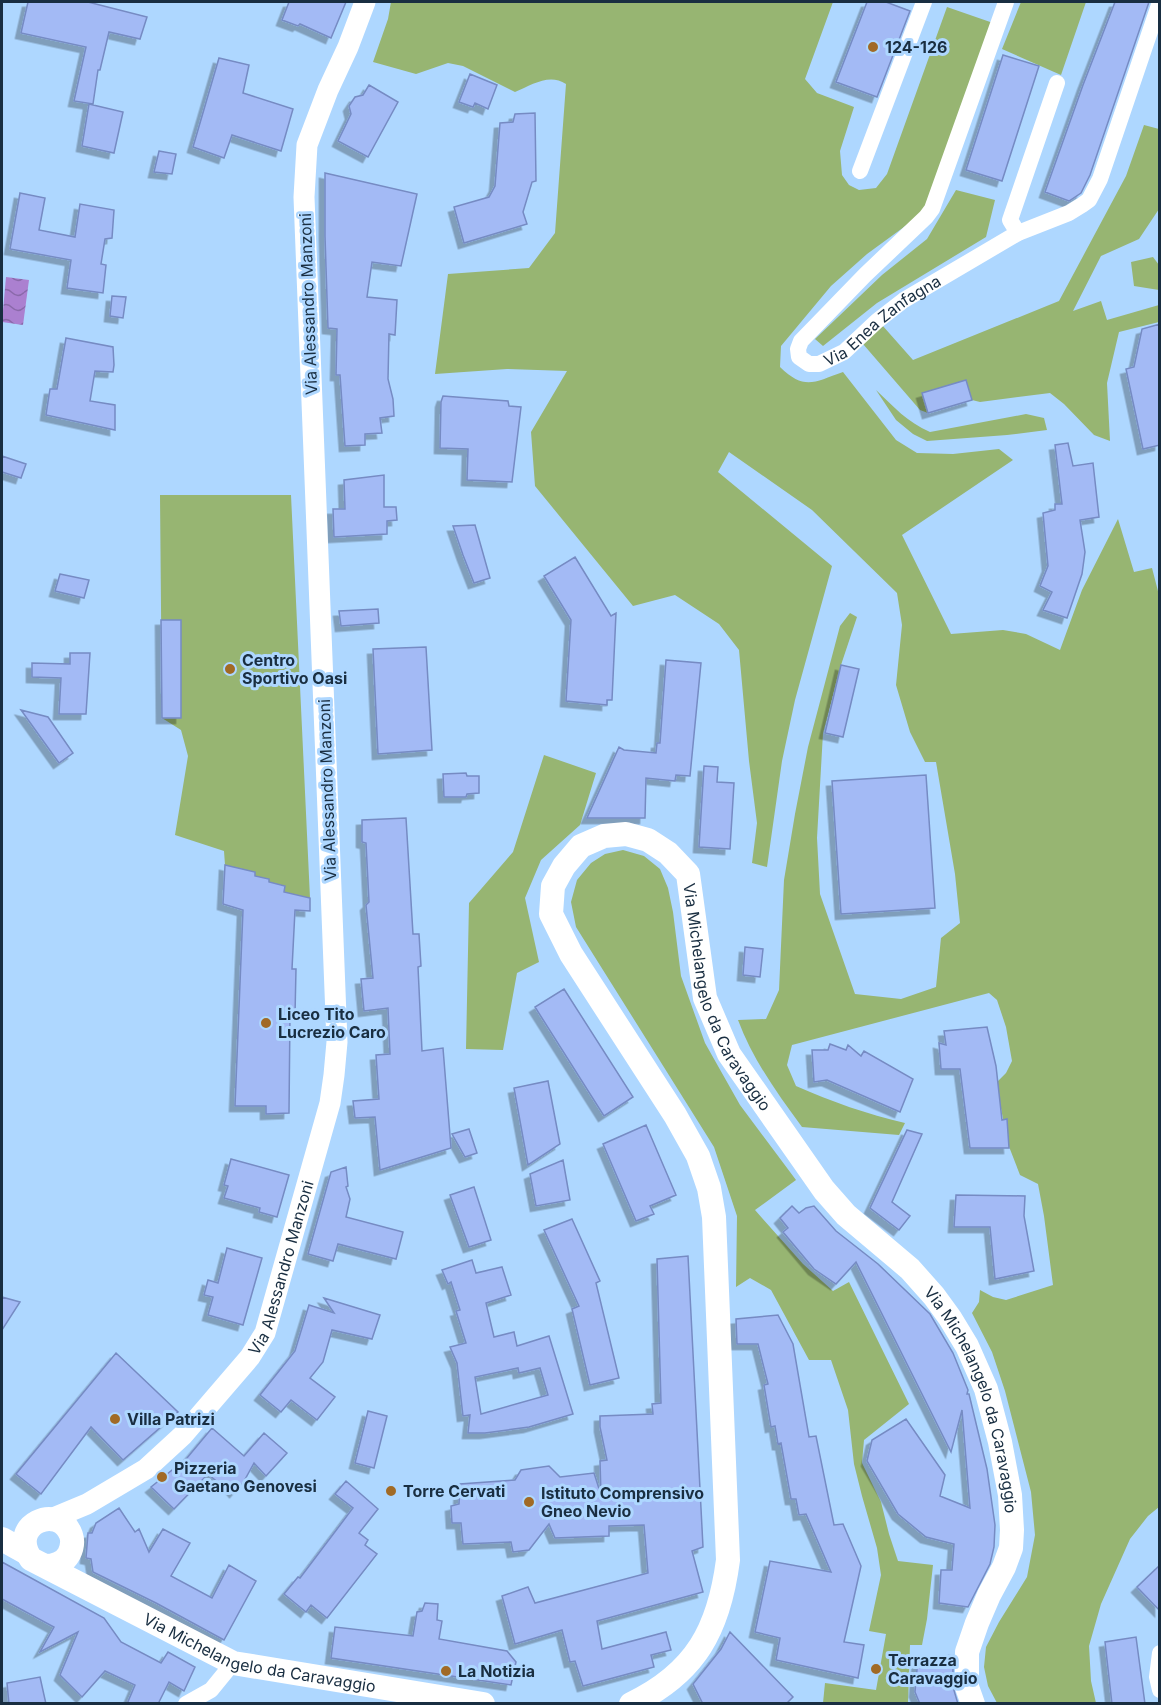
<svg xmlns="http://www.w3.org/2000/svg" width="1161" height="1705" viewBox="0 0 1161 1705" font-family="Inter,sans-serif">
	<defs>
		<pattern id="water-waves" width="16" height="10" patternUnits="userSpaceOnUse" patternTransform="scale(1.5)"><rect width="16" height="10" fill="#ab80d0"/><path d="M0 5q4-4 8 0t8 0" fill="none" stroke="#8a69aa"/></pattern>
		<filter id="shadow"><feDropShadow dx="-5.5" dy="5.5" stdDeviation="0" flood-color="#0004"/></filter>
	</defs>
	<rect width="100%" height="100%" fill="#aed7ff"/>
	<path fill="#97b572" d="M391,2H833L805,79L817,93L854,107L840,151L842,175L849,185L859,190L876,188L887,174L947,7L996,24L930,208L867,254L831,286L781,346L780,367C805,391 814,382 843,372L896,440L917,453L953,454L999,449L1013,460L902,535L951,634L1003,630L1026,634L1060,650L1082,590L1118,519L1134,572L1152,568L1159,595V1507L1148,1516L1130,1539L1101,1604L1089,1646L1091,1681L1096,1703H997L988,1686L984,1667L986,1647L999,1622L1027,1577L1035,1535L1031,1492L1005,1391L992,1352L972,1313L979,1302L980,1290L993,1297L1006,1300L1053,1285L1044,1216L1038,1184L1020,1175L1008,1144L996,1083L1006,1073L1012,1061L1006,1027L997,1000L989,993L792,1045L787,1065L796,1086C832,1102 867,1114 905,1123L899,1135L802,1127C777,1093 753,1060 738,1020L766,1019L779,990L784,880L795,814L808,747L840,626L850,613L857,617L841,665L823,733L817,838L820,894L855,994L901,999L936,987L941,938L960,923L955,874L936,762H925L910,732L896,685L902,625L897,593L812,510L729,452L718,472L832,566L795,700L782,761L767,867L752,863L757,823L749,761L739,650L719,624L675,595L633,606L535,486L531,432L567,371L507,369L435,374L448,274L529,268L555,233L566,84C549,73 532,85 515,92L463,66L448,63L416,74L373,62L388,19Z
		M1021,2H1086L1061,75L1002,49Z
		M1144,125L1159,129V209L1139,239L1101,256L1073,311L1101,301L1107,320L1159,305V322L1119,332L1107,383L1110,441L1094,435L1064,404L1050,393L980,402L972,400L966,380L928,413L920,410L863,344L882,325L913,360L1059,301L1126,176Z
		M956,190L995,200L986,237L877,303L823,346L815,339L882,275L927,239Z
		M1153,257L1159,265V290L1134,286L1131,262Z
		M876,390C894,407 907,422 930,432L1026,414L1044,418L1047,430L1007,435L927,441L913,434L896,420Z
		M160,495H291L310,898L224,880L225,865L224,851L175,835L188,756L181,730L162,718Z
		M544,755L596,773L580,825L541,860L525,898L539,962L517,973L503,1050L466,1049L469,903L513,852Z
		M623,850L644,856L660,869L668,888L673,912L681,976L705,1043L740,1105L796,1180L755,1210L803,1264L833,1291L849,1282L909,1404L864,1440L862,1463L881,1502L889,1534L898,1561L933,1565L927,1619L922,1645H910L908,1703H823L825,1683L876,1690L886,1634L869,1631L881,1575L877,1548L862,1496L854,1464L848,1410L831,1360H809L771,1290L750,1278L736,1287L737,1216L714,1147L576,927L571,902L577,880L591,863L605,854Z"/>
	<path fill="url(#water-waves)" d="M6,277L29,280L23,325L2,322Z"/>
	<path fill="#a3baf5" stroke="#768bc3" stroke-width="1.5" fill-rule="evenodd" filter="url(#shadow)" d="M28,2H88L147,17L140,39L109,32L100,70H98L93,104L74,101L86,47L21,33Z
		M289,2H346L331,38L300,24L298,26L282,20Z
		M867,2H886L910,11L877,97L836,82Z
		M1115,2H1149L1090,175L1081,193L1069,201L1045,192L1083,85Z
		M1003,55L1039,66L1002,181L966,170Z
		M219,58L249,65L243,93L293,109L281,151L232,135L224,158L193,147Z
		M470,74L497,85L488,109L475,103L473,107L459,102Z
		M369,85L398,102L368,157L338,141L351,114L349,106L355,97L363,95Z
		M89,104L123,112L114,153L82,146Z
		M535,113L536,181L532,182L523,212L527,224L464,243L454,207L489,197L495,186L500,123L513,122L515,114Z
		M159,151L176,154L172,174L154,172Z
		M325,173L417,194L401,266L372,262L367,297L397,300L395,335L389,334L388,379L393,399L394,416L380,418L382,433L365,434V445L345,446L340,375H336L337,329L328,328L325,236Z
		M20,193L45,198L39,230L75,237L80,204L114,210L112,238L105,239L101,264L106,265L103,293L67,288L71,260L10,249Z
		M112,296L126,297L123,318L110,316Z
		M1160,324V445L1143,449L1126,369L1134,367L1142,329Z
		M66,338L113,347L114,365L113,372L95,371L90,401L115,405V430L46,415L50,389H57Z
		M966,380L972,400L928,413L922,393Z
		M443,396L508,401L509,406L521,407L512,482L467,480L468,449L440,448L441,402Z
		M1068,443L1073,466L1093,463L1099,517L1080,520L1085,552L1082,574L1067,618L1043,610L1052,592L1040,586L1048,566L1043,513L1055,510V504H1062L1055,445Z
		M2,456L26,464L21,478L2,472Z
		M384,475V507H396L397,520L387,521V534L334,537L333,509H345L344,480Z
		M475,525L490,578L474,583L463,555L453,526Z
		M575,557L611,616L616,613L612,700H607V705L566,701L571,620L544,576Z
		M60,574L89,580L84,598L55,591Z
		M378,609L379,623L341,626L339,611Z
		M161,620H181V718H162Z
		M426,647L432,750L378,754L373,649Z
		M70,653H90L86,714H59L61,678L32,677V663L70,664Z
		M666,660L701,663L690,776L676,775L675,781L646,778L645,818H587L619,747L624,750L656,753L657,743H660Z
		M841,665L859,669L843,737L825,733Z
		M21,710L48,717L73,753L59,763Z
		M704,766L718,767L717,782L734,783L730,849L699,847Z
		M466,773L467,776H479V793L467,794L466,797H444L443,774Z
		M926,775L935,908L841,914L832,781Z
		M406,818L413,934H419L421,966L418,967L422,1051L443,1048L451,1148L380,1170L375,1117L355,1118L353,1101L379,1099L376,1055L390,1054L388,1008L364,1011L361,979L373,978L366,905L369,902L366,843L362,842V820Z
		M225,865L255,872V876L269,879V882L285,886L284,892L310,898V911L295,910L292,969H296L295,1015H290L289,1113L266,1114V1106H235L243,910L223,904Z
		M745,947L763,949L760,977L743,975Z
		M564,989L633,1097L604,1116L535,1007Z
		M987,1027L996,1066L1002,1120L1007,1119L1009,1148H970L960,1069H941L939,1043L946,1045L944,1031Z
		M830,1044L846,1050L848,1045L861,1056L864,1051L913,1079L900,1112L827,1080L814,1082L812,1050H828Z
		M548,1081L560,1144L528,1165L514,1088Z
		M646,1125L676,1195L650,1206L654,1214L636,1221L603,1144Z
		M469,1129L477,1153L465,1157L452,1134Z
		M907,1130L922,1134L892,1202L910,1216L899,1230L870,1208Z
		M231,1159L289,1175L277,1217L259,1212L260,1208L224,1198L228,1186L224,1185Z
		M563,1160L570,1200L536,1206L530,1174Z
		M346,1167L348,1186L346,1187L350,1199L346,1217L403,1232L396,1259L338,1244L333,1261L308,1254L331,1172Z
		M474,1187L491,1240L469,1247L450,1195Z
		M956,1195L1025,1196L1024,1216L1034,1271L995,1279L990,1227H954Z
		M792,1206L799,1213L806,1208L814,1206L836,1231L878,1264L930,1314L953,1353L968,1390L967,1394H969L987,1469L995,1525L994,1547L990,1564L968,1607L939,1603L941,1570H952L954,1544L926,1537L898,1514L867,1461L872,1440L906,1419L945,1475L940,1496L970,1508L962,1410L951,1452L856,1262L836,1284L814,1269L783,1232L788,1228L780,1218Z
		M572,1219L600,1281L596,1283L619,1378L590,1385L572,1309L579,1306L544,1230Z
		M227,1248L262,1258L243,1325L208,1315L213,1297L204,1295L208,1280L218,1283Z
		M688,1256L703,1547L692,1551L703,1592L597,1621L602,1649L666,1632L671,1650L651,1655L654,1667L583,1686L575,1661L570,1662L562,1630L515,1644L502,1596L528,1587L535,1603L648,1573L644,1525L609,1526V1536L555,1538L549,1524L529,1550L513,1552L511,1542L463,1544L461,1523H452L451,1506L459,1504L460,1484L515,1480L521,1470L549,1466L560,1477L594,1473L601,1495L600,1461L607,1460L600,1427V1416L653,1414L652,1404L661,1403L657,1259Z
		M472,1260L476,1273L502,1267L511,1295L486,1303L494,1337L514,1332L517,1346L549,1336L573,1414L529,1427L485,1433H468L470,1415L463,1416L457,1363L450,1347L466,1343L456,1311L460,1310L451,1282L448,1284L442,1270ZM518,1368L519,1373L540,1368L548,1395L481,1414L475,1377Z
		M2,1297L20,1302L2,1330Z
		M324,1298L380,1315L372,1339L332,1330L323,1362L310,1378L335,1397L317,1420L291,1400L281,1412L260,1395L295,1351L309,1305L334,1313Z
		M778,1315L793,1344L809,1437L816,1436L834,1525L843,1524L861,1566L844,1642L864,1645L858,1678L776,1660L780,1638L755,1632L770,1561L831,1572L806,1514L799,1515L796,1499H791L781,1443L778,1444L775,1426L771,1427L764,1385L768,1384L758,1344H737L736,1319Z
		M116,1353L178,1412L123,1460L91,1427L41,1494L16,1474Z
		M368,1411L387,1416L374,1468L355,1463Z
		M212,1428L244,1456L264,1433L287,1453L266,1476L254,1463L243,1483L235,1492L228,1484L221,1485L208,1474L174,1509L151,1487L187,1458Z
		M346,1481L378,1509L359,1533L368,1540L365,1545L377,1554L327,1618L311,1605L306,1612L284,1594L298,1577L300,1578L353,1508L335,1494Z
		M119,1508L135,1532L139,1529L149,1552L163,1529L190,1543L171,1576L212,1598L229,1565L256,1581L224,1640L156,1603L93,1572L91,1559L86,1558L88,1533H92L96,1523Z
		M2,1562L104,1618L121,1642L161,1663L168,1652L195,1667L184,1691L169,1682L158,1704H127L135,1685L105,1671L82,1697L60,1675L78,1632L40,1652L54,1627L2,1599Z
		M1160,1565V1611L1137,1587Z
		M425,1603L438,1604L437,1620L442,1621L439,1639L507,1651L516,1662L511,1685L331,1658L335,1627L413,1636L417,1612L422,1611Z
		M730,1632L793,1697L786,1704H703L693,1684L721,1649Z
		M1136,1637L1145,1704H1112L1105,1642Z
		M953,1655V1687L958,1704H920L915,1692L918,1658Z
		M40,1677L46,1704H9L7,1683Z"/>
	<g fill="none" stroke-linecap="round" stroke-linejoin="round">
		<g stroke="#fff" stroke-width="16">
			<path id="s1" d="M1006,2L932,209L926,217L865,275L801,341L798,349L799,357L809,364H819L844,352L877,321L904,300L1018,233L1069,213L1082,205L1089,200L1100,179L1160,2"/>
			<path d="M860,171L924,2"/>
			<path d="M1018,233L1010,220L1057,83"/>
			<path d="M1160,1653L1157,1677L1160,1690"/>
			<path d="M186,1704L211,1690L233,1663"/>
		</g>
		<path stroke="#fff" stroke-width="21" id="s2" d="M51,1519L87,1504L146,1469L183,1435L250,1357L265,1333L330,1103L334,1075L337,1042L304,197L307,145L328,90L348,47L365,2"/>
		<g stroke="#fff" stroke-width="24">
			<path d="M2,1539L27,1553"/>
			<path id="s3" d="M45,1566C55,1566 64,1563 69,1554C72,1548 73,1541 71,1535C59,1502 7,1525 31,1559L233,1663L483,1704"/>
			<path id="s4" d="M631,1704C696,1673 719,1629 728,1560L714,1217L709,1188L698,1156L675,1115L571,954L551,914L553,886L564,866L581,846L604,836L626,834L648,840L668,853L688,874L705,998L729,1054L824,1190L846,1215L910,1269L934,1296L950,1318L967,1346L986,1389L1000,1442L1010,1495L1012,1530L1011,1548L1004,1567L989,1595L977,1623L967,1652V1687L973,1704"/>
		</g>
	</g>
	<g fill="#a16a25" stroke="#aed7ff" stroke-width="2">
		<circle cx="873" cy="47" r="6"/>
		<circle cx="230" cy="669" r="6"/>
		<circle cx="266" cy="1023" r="6"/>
		<circle cx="115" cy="1419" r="6"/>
		<circle cx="162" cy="1477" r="6"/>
		<circle cx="391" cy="1491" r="6"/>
		<circle cx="529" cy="1502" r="6"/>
		<circle cx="876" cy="1669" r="6"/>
		<circle cx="446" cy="1671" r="6"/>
	</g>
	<g text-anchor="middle" stroke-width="6" stroke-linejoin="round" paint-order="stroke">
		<g font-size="16" font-weight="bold" fill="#192e41" stroke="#aed7ff" text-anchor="start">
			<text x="885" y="53">124-126</text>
			<text x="242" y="666">Centro<tspan x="242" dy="18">Sportivo Oasi</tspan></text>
			<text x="278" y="1020">Liceo Tito<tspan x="278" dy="18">Lucrezio Caro</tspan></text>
			<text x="127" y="1425">Villa Patrizi</text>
			<text x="174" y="1474">Pizzeria<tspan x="174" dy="18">Gaetano Genovesi</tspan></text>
			<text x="403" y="1497">Torre Cervati</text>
			<text x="541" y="1499">Istituto Comprensivo<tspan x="541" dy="18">Gneo Nevio</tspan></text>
			<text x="888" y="1666">Terrazza<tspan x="888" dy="18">Caravaggio</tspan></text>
			<text x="458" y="1677">La Notizia</text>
		</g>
		<g font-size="16" fill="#192e41" stroke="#aed7ff">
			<text transform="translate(308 304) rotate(-92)" y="6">Via Alessandro Manzoni</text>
			<text dy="6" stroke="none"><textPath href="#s1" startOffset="522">Via Enea Zanfagna</textPath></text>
			<text transform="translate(327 790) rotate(-92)" y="6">Via Alessandro Manzoni</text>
			<text dy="6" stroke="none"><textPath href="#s4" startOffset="1204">Via Michelangelo da Caravaggio</textPath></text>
			<text dy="6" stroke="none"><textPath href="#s2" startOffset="356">Via Alessandro Manzoni</textPath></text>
			<text dy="6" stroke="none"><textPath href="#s4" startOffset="1690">Via Michelangelo da Caravaggio</textPath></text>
			<text dy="6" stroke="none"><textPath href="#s3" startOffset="382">Via Michelangelo da Caravaggio</textPath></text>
		</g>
	</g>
	<rect width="1161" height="1705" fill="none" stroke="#192e41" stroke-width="6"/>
</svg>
